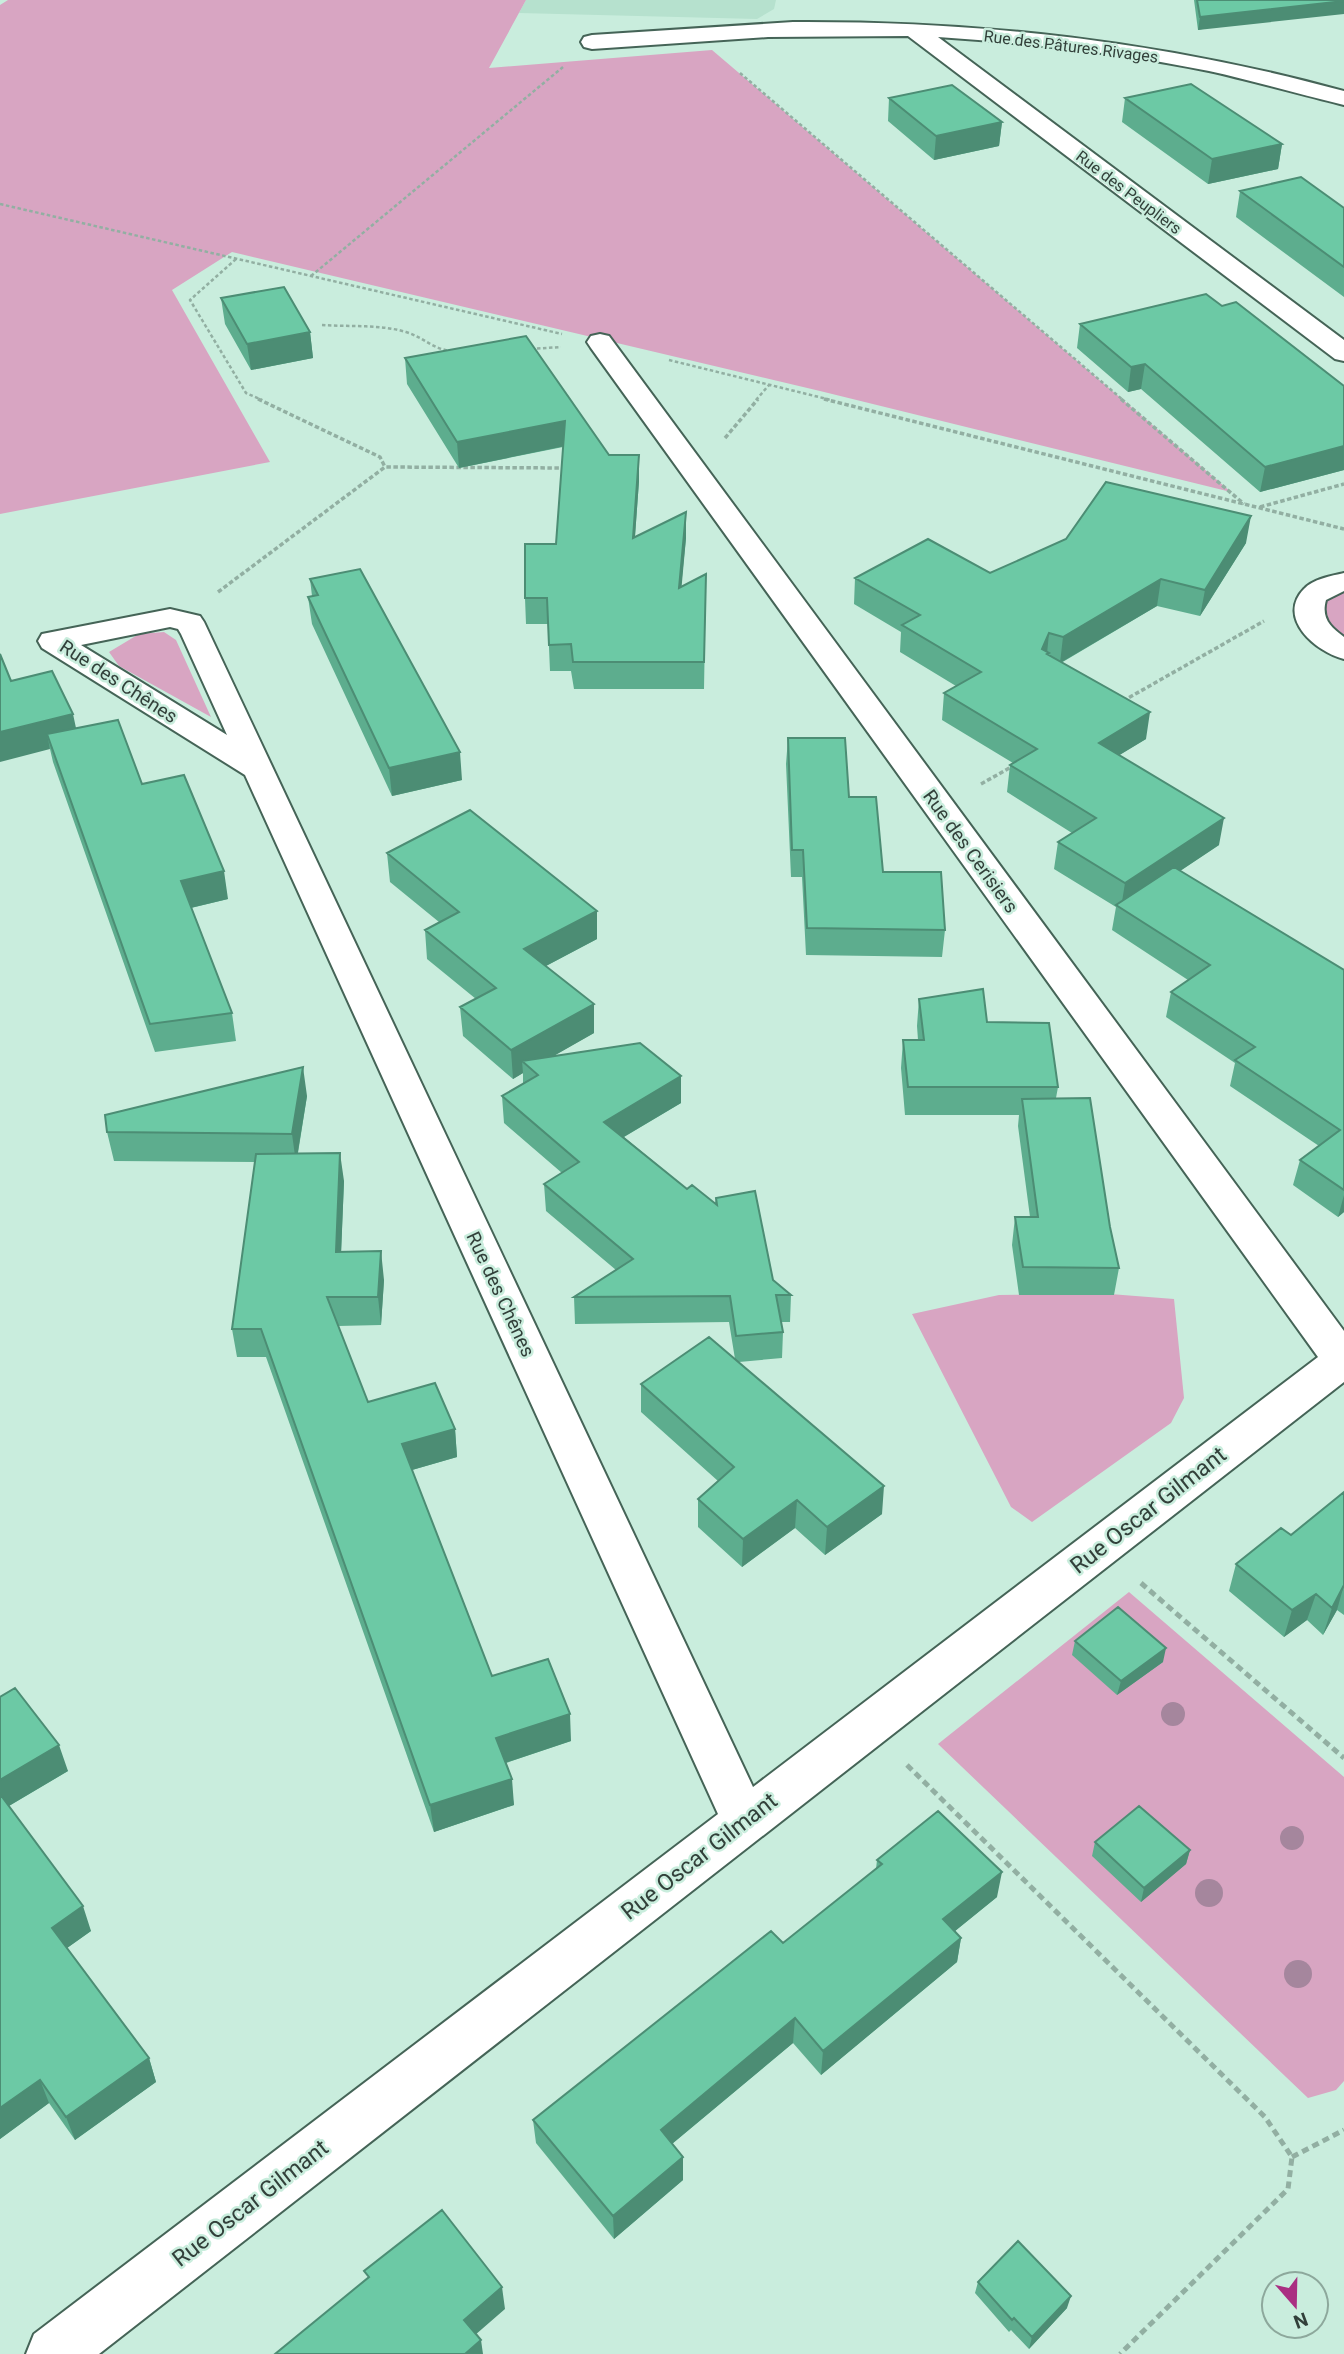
<svg xmlns="http://www.w3.org/2000/svg" width="1344" height="2354" viewBox="0 0 1344 2354" font-family="Roboto,sans-serif">
	<rect width="100%" height="100%" fill="#c9eddd"/>
	<path fill="#b6e1ce" d="M526,0H776L774,9L757,19L519,13Z"/>
	<path fill="#d8a5c2" d="M8,0H526L489,68L712,50L1231,492L820,391L232,252L172,290L270,462L0,514V5Z
		M1344,591V643L1320,621L1325,601Z
		M164,632L176,640L211,717L119,666L109,652L139,634Z
		M1110,1294L1174,1299L1184,1398L1171,1423L1032,1522L1011,1507L912,1314L999,1295Z
		M1129,1592L1344,1777V2081L1336,2090L1308,2098L938,1744Z"/>
	<g fill="none" stroke-linecap="round" stroke-linejoin="round">
		<defs>
			<path id="minor" d="M793,22C983,21 1160,41 1344,91V105C1299,94 1254,81 1209,71C1119,53 1029,43 938,37L1344,340V361L1335,359L908,36L768,37L592,49L584,47L581,42L584,37L592,35Z
				M600,334L609,336L1344,1331V1382L99,2354H26L34,2334L718,1814L245,775L42,648L38,641L42,634L170,609L200,616L204,622L753,1787L1318,1357L591,348L587,342L591,336ZM170,627L178,629L181,634L227,735L81,645Z
				M1344,573V591L1326,600C1321,618 1330,627 1344,637V659C1316,652 1276,618 1304,589C1313,579 1331,576 1344,573Z"/>
		</defs>
		<use href="#minor" stroke="#456457" stroke-width="4"/>
		<path stroke="#92afa2" stroke-width="2.5" stroke-dasharray="3.5 2.5" stroke-linecap="butt" d="M740,73L1123,400
			M0,204L562,334
			M236,259L190,300L246,393L262,400
			M311,276L563,67
			M322,325C349,327 379,324 406,332C423,337 434,350 452,351
			M531,349L561,347
			M669,360L831,400
			M756,400L769,385"/>
		<path stroke="#92afa2" stroke-width="3.5" stroke-dasharray="4.5 2.5" stroke-linecap="butt" d="M258,399L380,457L385,467
			M824,399L1344,529
			M1121,399L1244,504
			M725,438L758,399
			M1260,507L1344,484
			M218,592L385,467L566,468
			M1123,701L1264,621
			M981,784L1013,766"/>
		<path stroke="#92afa2" stroke-width="5" stroke-dasharray="7 4.5" stroke-linecap="butt" d="M1141,1583L1344,1758
			M907,1765L1265,2117L1292,2157L1288,2189L1120,2354
			M1292,2157L1344,2130"/>
		<use href="#minor" fill="#fff" fill-rule="evenodd"/>
	</g>
	<g fill="#a5869d">
		<circle cx="1173" cy="1714" r="12"/>
		<circle cx="1292" cy="1838" r="12"/>
		<circle cx="1209" cy="1893" r="14"/>
		<circle cx="1298" cy="1974" r="14"/>
	</g>
	<path fill="#5dad8e" d="M1194,0H1344L1198,30Z
		M889,98L1002,122L999,146L934,160L888,121Z
		M1125,98L1282,144L1278,169L1208,184L1122,122Z
		M1240,191L1344,208V297L1236,217Z
		M221,298L310,332L313,358L251,370L225,324Z
		M1222,306L1344,386V470L1260,492L1141,389L1128,392L1077,348L1080,324Z
		M405,358L609,455H639V481L635,536L686,538L681,587L706,574L704,689H574L571,671H550L548,624H526L525,598L556,544L563,447L459,468L407,384Z
		M1246,543L1200,616L1157,606L1061,663L1146,739L1119,755L1219,845L1180,871L1344,970V1212L1338,1217L1293,1185L1300,1160L1319,1146L1230,1086L1235,1063L1166,1017L1171,992L1188,980L1112,930L1116,907L1054,869L1058,842L1072,833L1007,792L1010,765L1013,763L942,720L944,693L956,686L900,652L901,632L854,604L855,578L990,573Z
		M310,579L462,780L392,796L312,624L308,597L312,596Z
		M11,681L76,728L142,784L228,899L191,908L232,1013L236,1041L155,1052L53,762L50,749Z
		M788,738L849,797L883,872L945,930L942,957L806,955L802,877H791L786,764Z
		M387,853L597,939L546,966L594,1004V1033L553,1056L681,1076V1103L624,1137L687,1189L715,1204L716,1198L773,1280L791,1295L790,1322H781L783,1332L782,1358L739,1362L882,1514L825,1555L795,1528L742,1567L698,1527V1499L718,1481L641,1412V1384L735,1359L729,1322L575,1324L574,1297L616,1270L546,1211L544,1184L562,1173L504,1123L502,1096L523,1084V1073L513,1079L463,1036L460,1007L476,999L427,959L425,930L439,922L390,882Z
		M919,999L987,1022L1058,1087L1056,1098L1110,1227L1119,1268L1114,1295H1019L1012,1245L1015,1217H1030L1018,1126L1019,1115H905L901,1068L903,1040H918L917,1026Z
		M307,1096L298,1153L344,1181L341,1252L384,1280L381,1325L338,1326L368,1402L455,1429L457,1457L412,1470L492,1676L571,1741L506,1763L514,1805L434,1832L266,1357H237L232,1329L255,1162L114,1161L107,1132Z
		M1344,1492V1615L1337,1610L1323,1635L1307,1620L1284,1637L1229,1591L1236,1564L1291,1535Z
		M1075,1641L1163,1662L1117,1695L1072,1655Z
		M0,1697L68,1771L9,1806L91,1931L67,1948L149,2058L156,2082L75,2140L49,2103L0,2139Z
		M1095,1842L1190,1850L1186,1864L1141,1902L1092,1856Z
		M877,1860L997,1897L955,1931L961,1938L957,1962L821,2075L793,2043L672,2144L683,2180L614,2239L536,2143L533,2120L783,1943L876,1869Z
		M978,2282L1067,2308L1029,2349L1011,2330L1009,2332L975,2293Z"/>
	<path fill="#4c8d74" d="M1344,1V14L1198,30L1200,17Z
		M1002,122L999,146L934,160L936,136Z
		M1282,144L1278,169L1208,184L1212,159Z
		M310,332L313,358L251,370L247,344Z
		M1145,364L1141,389L1128,392L1131,367Z
		M565,421V446L459,468L457,442Z
		M1344,446V470L1260,492L1265,467Z
		M639,455V481L633,564V538Z
		M686,512V538L679,615V588Z
		M1251,516L1246,543L1200,616L1205,590Z
		M1161,579L1157,606L1060,663L1063,637Z
		M1049,633L1047,654L1049,653L1045,680L1042,649Z
		M1150,712L1146,739L1095,770L1099,743Z
		M73,714L79,742L47,734L50,749L0,762V732Z
		M460,752L462,780L392,796L389,768Z
		M1224,818L1219,845L1123,909L1121,908L1125,883Z
		M224,871L228,899L186,909L181,881Z
		M597,911V939L525,977L524,949Z
		M594,1004V1033L531,1069L522,1061L523,1073L513,1079L511,1050Z
		M303,1067L307,1096L296,1163L292,1134Z
		M681,1076V1103L605,1148L604,1122Z
		M340,1153L344,1181L340,1280L336,1252Z
		M1344,1195V1212L1338,1217Z
		M381,1251L384,1280L381,1325L378,1297Z
		M455,1429L457,1457L405,1472L402,1444Z
		M884,1486L882,1514L825,1555L827,1527Z
		M797,1500L795,1528L742,1567L743,1539Z
		M1344,1585L1337,1610L1323,1635L1332,1608Z
		M1316,1594L1307,1620L1284,1637L1292,1610Z
		M1166,1648L1163,1662L1117,1695L1121,1681Z
		M570,1714L571,1741L499,1765L496,1738Z
		M59,1745L68,1771L2,1810L0,1805V1780Z
		M512,1779L514,1805L434,1832L430,1805Z
		M1190,1850L1186,1864L1141,1902L1144,1888Z
		M1002,1872L997,1897L939,1944L943,1919Z
		M83,1906L91,1931L60,1953L52,1928Z
		M961,1938L957,1962L821,2075L823,2051Z
		M795,2018L793,2043L661,2153V2130Z
		M149,2058L156,2082L75,2140L66,2117Z
		M40,2080L49,2103L0,2139V2108Z
		M683,2157V2180L614,2239L613,2216Z
		M502,2287L505,2309L467,2342L464,2320Z
		M1071,2296L1067,2308L1029,2349L1032,2337Z
		M481,2340L483,2354H465Z"/>
	<path fill="#6cc9a5" stroke="#4c8d74" stroke-width="2" d="M1197,0H1344V1L1200,17Z
		M1191,84L1282,144L1212,159L1125,98Z
		M952,85L1002,122L936,136L889,98Z
		M1301,177L1344,208V267L1240,191Z
		M284,287L310,332L247,344L221,298Z
		M1206,294L1222,306L1236,302L1344,386V446L1265,467L1145,364L1131,367L1080,324Z
		M526,336L609,455H639L633,538L686,512L679,588L706,574L704,662H573L571,644L549,645L547,598H525V544H556L565,421L457,442L405,358Z
		M1106,482L1251,516L1205,590L1161,579L1063,637L1049,633L1042,649L1049,653L1047,654L1150,712L1099,743L1224,818L1125,883L1058,842L1096,818L1010,765L1037,749L944,693L981,672L902,625L920,615L855,578L928,539L990,573L1066,539Z
		M360,569L460,752L389,768L308,597L318,595L310,579Z
		M0,654L11,681L52,671L73,714L0,732Z
		M118,720L142,784L184,775L224,871L181,881L232,1013L150,1024L47,734Z
		M788,738H845L849,797H876L883,872H941L945,930L807,928L803,850H792Z
		M470,810L597,911L524,949L594,1004L511,1050L460,1007L496,988L425,930L459,912L387,853Z
		M1174,867L1344,970V1190L1300,1160L1340,1130L1235,1060L1255,1047L1171,992L1210,965L1116,905Z
		M983,989L987,1022L1049,1023L1058,1087H908L903,1040H924L919,999Z
		M640,1043L681,1076L604,1122L687,1189L692,1185L717,1205L716,1198L755,1191L773,1280L791,1295H776L783,1332L736,1336L730,1296L574,1297L633,1259L544,1184L579,1162L502,1096L538,1075L522,1061Z
		M303,1067L292,1134L107,1132L105,1115Z
		M1090,1098L1110,1227L1119,1268L1023,1267L1015,1217H1038L1022,1099Z
		M340,1153L336,1252L381,1251L378,1297H327L368,1402L435,1383L455,1429L402,1444L492,1676L548,1659L570,1714L496,1738L512,1779L430,1805L261,1329H232L256,1154Z
		M709,1337L884,1486L827,1527L797,1500L743,1539L698,1499L734,1467L641,1384Z
		M1344,1492V1585L1332,1608L1316,1594L1292,1610L1236,1564L1281,1528L1291,1535Z
		M1118,1607L1166,1648L1121,1681L1075,1641Z
		M15,1688L59,1745L0,1780V1697Z
		M0,1794L83,1906L52,1928L149,2058L66,2117L40,2080L0,2108Z
		M1139,1806L1190,1850L1144,1888L1095,1842Z
		M938,1811L1002,1872L943,1919L961,1938L823,2051L795,2018L661,2130L683,2157L613,2216L533,2120L771,1931L783,1943L882,1864L877,1860Z
		M442,2210L502,2287L464,2320L481,2340L465,2354H275L369,2277L364,2271Z
		M1018,2241L1071,2296L1032,2337L1014,2318L1012,2320L978,2282Z"/>
	<g text-anchor="middle" stroke-width="5" stroke-linejoin="round" paint-order="stroke">
		<g font-size="16" fill="#32403a" stroke="#c9eddd">
			<text transform="translate(1071 46) rotate(7)" y="6">Rue des Pâtures Rivages</text>
			<text transform="translate(1129 192) rotate(37)" y="6">Rue des Peupliers</text>
		</g>
		<g font-size="19" fill="#32403a" stroke="#c9eddd">
			<text transform="translate(119 681) rotate(33)" y="7">Rue des Chênes</text>
			<text transform="translate(971 851) rotate(54)" y="7">Rue des Cerisiers</text>
			<text transform="translate(501 1294) rotate(65)" y="7">Rue des Chênes</text>
		</g>
		<g font-size="23" fill="#32403a" stroke="#c9eddd">
			<text transform="translate(1148 1510) rotate(-38)" y="8">Rue Oscar Gilmant</text>
			<text transform="translate(699 1856) rotate(-38)" y="8">Rue Oscar Gilmant</text>
			<text transform="translate(250 2203) rotate(-38)" y="8">Rue Oscar Gilmant</text>
		</g>
	</g>
	<g transform="translate(1295 2305) rotate(160)"><circle r="33" fill="#c9eddd" stroke="#8da89c" stroke-width="2"/>
	<path d="M0-5L12 26L0 18L-12 26Z" fill="#aa2f82"/>
	<text y="-10" font-size="19" font-weight="bold" text-anchor="middle" fill="#32403a">N</text>
	</g>
</svg>
